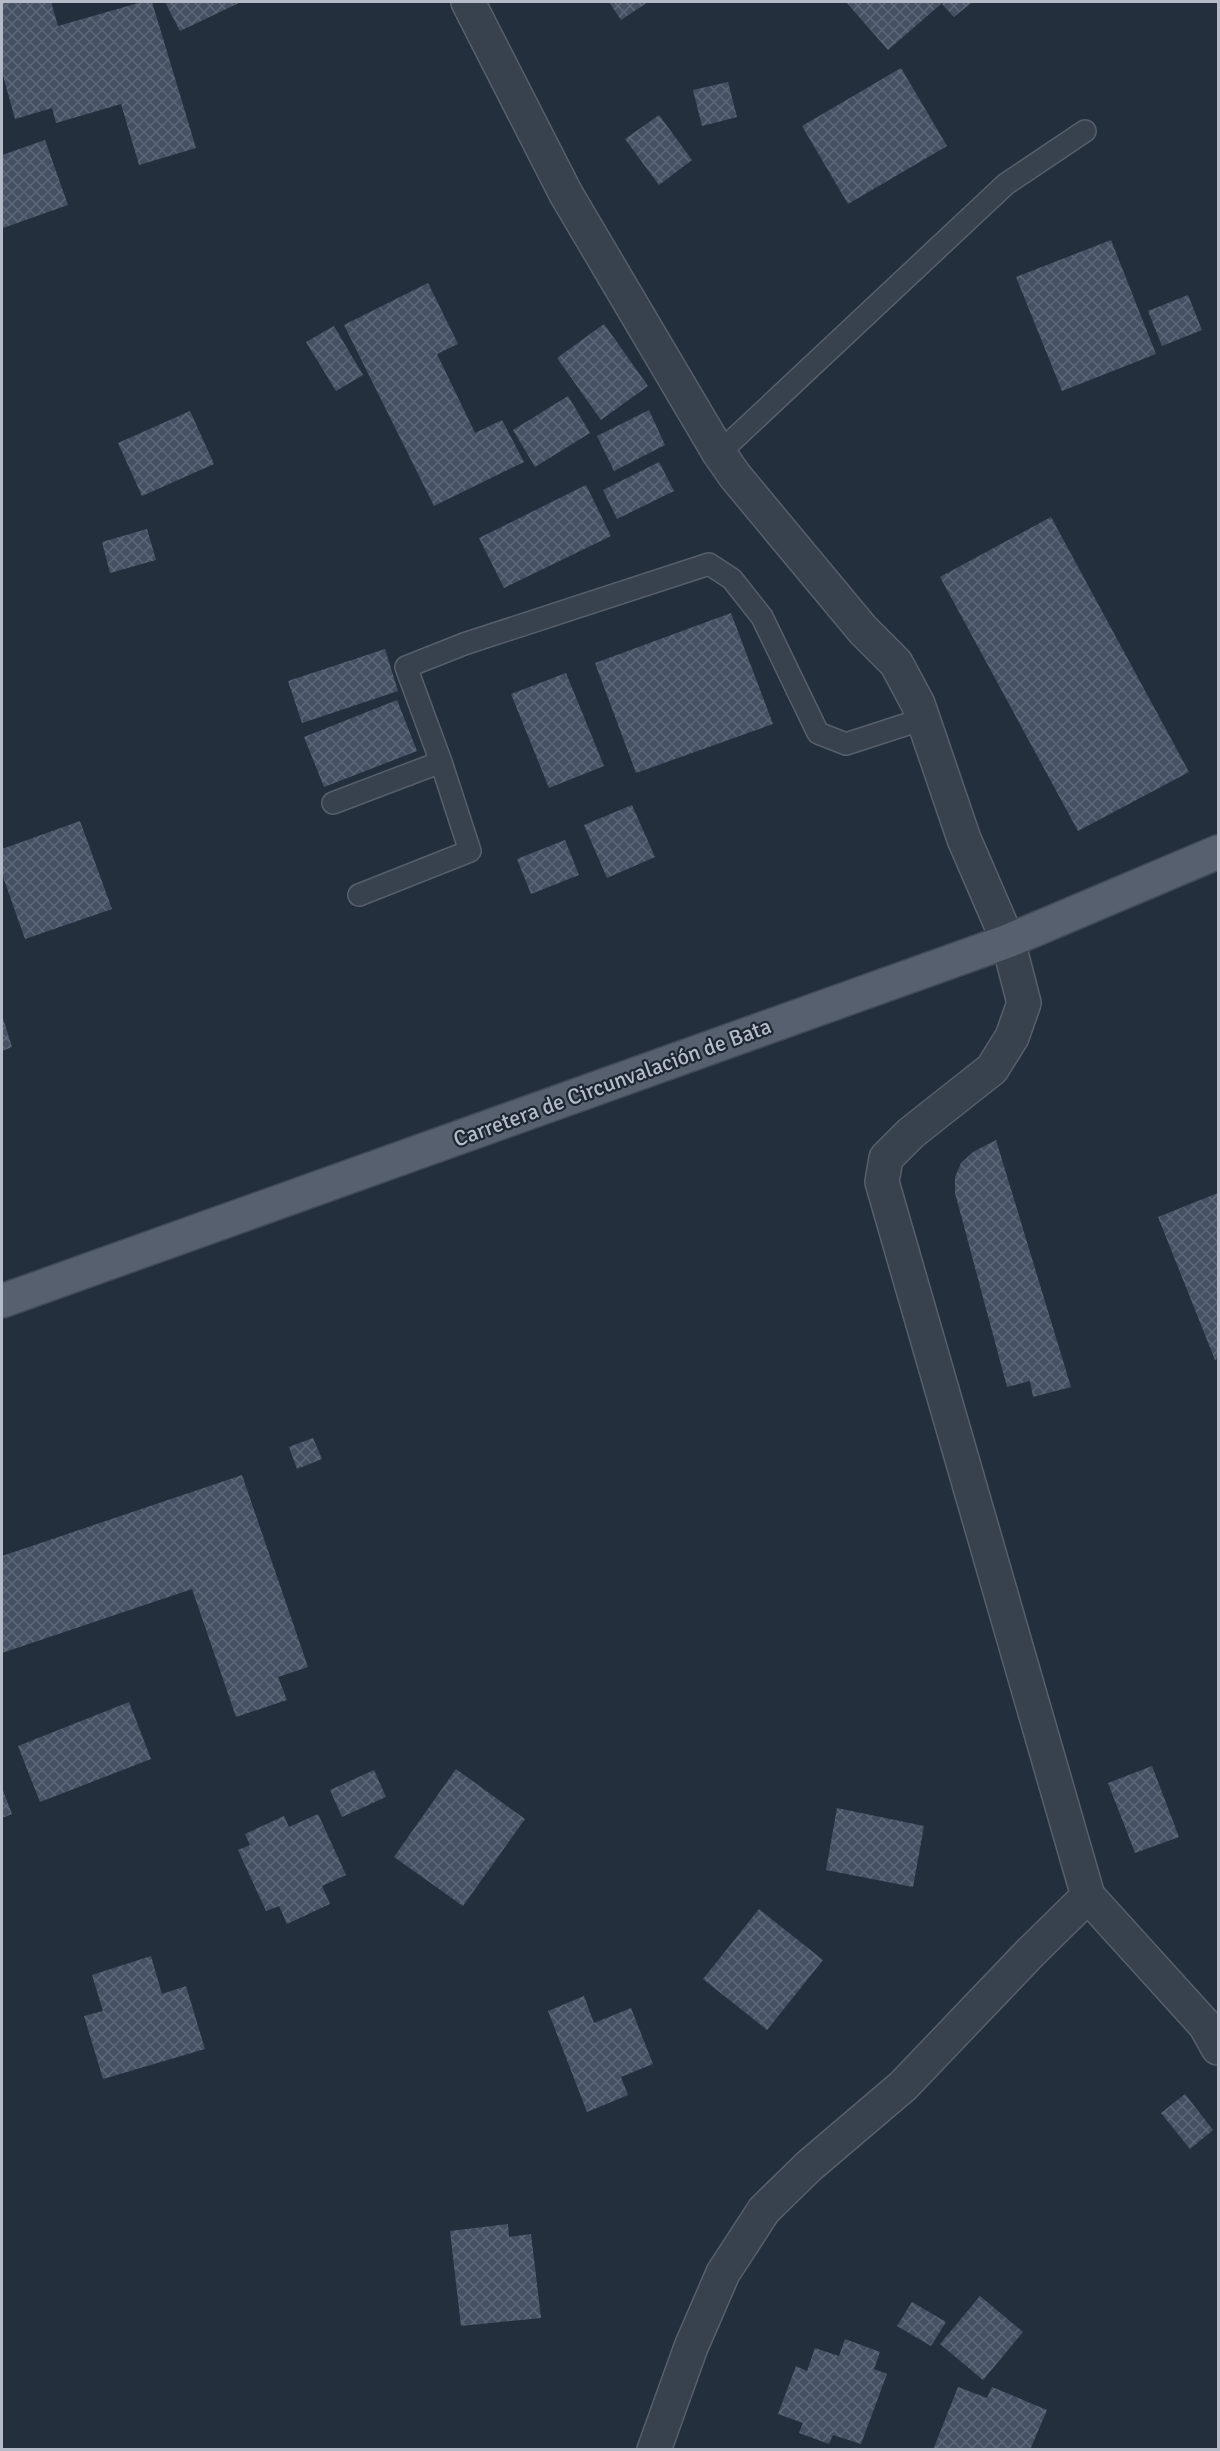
<svg xmlns="http://www.w3.org/2000/svg" width="1220" height="2451" viewBox="0 0 1220 2451" font-family="Signika,sans-serif">
	<defs>
		<pattern id="building-cross-hatch" width="8" height="8" patternUnits="userSpaceOnUse" patternTransform="scale(1.5)"><rect width="8" height="8" fill="#455162"/><path d="M0 0l8 8M0 8l8-8" fill="none" stroke="#5d6877"/></pattern>
	</defs>
	<rect width="100%" height="100%" fill="#242f3e"/>
	<path fill="url(#building-cross-hatch)" d="M2,2H51L58,26L142,2H152L196,148L139,165L121,104L56,123L52,108L15,119L2,72Z
		M165,2H241L180,31Z
		M609,2H648L621,20Z
		M846,2H939L941,4L888,50Z
		M940,2H970L971,3L954,17Z
		M901,68L947,146L848,204L802,126Z
		M728,82L737,117L702,126L693,90Z
		M659,115L692,160L659,185L625,139Z
		M45,140L68,205L3,228L2,155Z
		M1111,240L1156,354L1062,391L1016,277Z
		M428,283L458,344L437,354L475,433L502,420L524,462L434,506L344,325Z
		M1188,295L1202,330L1162,346L1148,311Z
		M604,324L648,386L601,420L557,358Z
		M334,326L363,375L336,391L306,342Z
		M568,396L590,433L535,467L513,430Z
		M649,410L665,445L614,471L597,436Z
		M190,411L214,464L142,496L118,443Z
		M659,462L674,491L617,519L603,490Z
		M586,485L611,536L504,588L479,538Z
		M1051,517L1189,772L1078,831L940,577Z
		M147,529L156,560L110,573L102,542Z
		M731,613L773,724L636,773L595,663Z
		M385,649L398,691L302,723L288,681Z
		M566,673L604,766L549,788L511,694Z
		M397,700L417,751L324,787L304,737Z
		M632,805L655,857L607,878L584,825Z
		M80,821L112,909L25,939L2,874V849Z
		M565,840L579,875L531,894L517,859Z
		M2,1015L12,1047L2,1051Z
		M996,1140L1071,1387L1033,1397L1030,1381L1007,1387L955,1193V1177L961,1163L973,1152Z
		M1218,1193V1358L1215,1360L1158,1217Z
		M313,1438L322,1459L297,1469L289,1447Z
		M242,1475L308,1667L278,1677L287,1700L236,1717L192,1589L2,1653V1556Z
		M129,1702L151,1759L40,1802L18,1746Z
		M1152,1766L1179,1837L1135,1853L1108,1783Z
		M456,1769L525,1819L463,1906L394,1857Z
		M374,1770L386,1797L342,1817L330,1790Z
		M2,1788L12,1814L2,1818Z
		M837,1808L924,1826L913,1887L826,1870Z
		M318,1814L346,1875L322,1886L330,1904L287,1924L279,1906L266,1911L238,1850L250,1845L245,1834L284,1816L289,1827Z
		M759,1909L823,1960L767,2030L703,1979Z
		M151,1956L162,1994L186,1986L205,2049L103,2079L84,2016L103,2011L92,1975Z
		M584,1996L594,2023L631,2008L653,2064L621,2077L628,2095L587,2112L548,2011Z
		M1185,2094L1213,2130L1190,2149L1161,2113Z
		M508,2224L509,2237L531,2234L541,2318L461,2326L450,2231Z
		M980,2296L1023,2332L983,2380L940,2344Z
		M912,2302L946,2322L931,2346L897,2326Z
		M845,2339L880,2352L874,2369L887,2374L861,2444L833,2435L829,2444L799,2433L803,2423L778,2414L796,2366L807,2371L815,2348L839,2356Z
		M958,2387L987,2398L992,2387L1047,2410L1030,2450H933Z"/>
	<g fill="none" stroke-linecap="round" stroke-linejoin="round">
		<defs>
			<path id="service" d="M719,453L1006,184L1085,131
				M333,803L441,762
				M359,895L470,851L441,762L406,667L464,644L709,564L732,579L762,617L818,733L846,744L923,719"/>
			<path id="minor" d="M468,2L566,194L719,453L735,476L863,630L896,663L918,704L964,839L1008,941L1024,1003L1012,1037L992,1069L911,1133L886,1158L882,1182L1088,1896L1030,1953L903,2086L809,2166L764,2210L723,2273L691,2347L654,2450
				M1088,1896L1205,2025L1218,2048"/>
			<path id="primary" d="M2,1301L1008,941L1218,852"/>
		</defs>
		<use href="#service" stroke="#565f6c" stroke-width="24"/>
		<use href="#minor" stroke="#565f6c" stroke-width="36"/>
		<use href="#primary" stroke="#414a57" stroke-width="36"/>
		<use href="#service" stroke="#38414e" stroke-width="21"/>
		<use href="#minor" stroke="#38414e" stroke-width="33"/>
		<use href="#primary" stroke="#56606e" stroke-width="33"/>
	</g>
	<g text-anchor="middle" stroke-width="4.5" stroke-linejoin="round" paint-order="stroke">
		<g font-size="22" fill="#b4bcc9" stroke="#1d2633">
			<text transform="translate(612 1082) rotate(-20)" y="8">Carretera de Circunvalación de Bata</text>
		</g>
	</g>
	<rect width="1220" height="2451" fill="none" stroke="#b4bcc9" stroke-width="6"/>
</svg>
